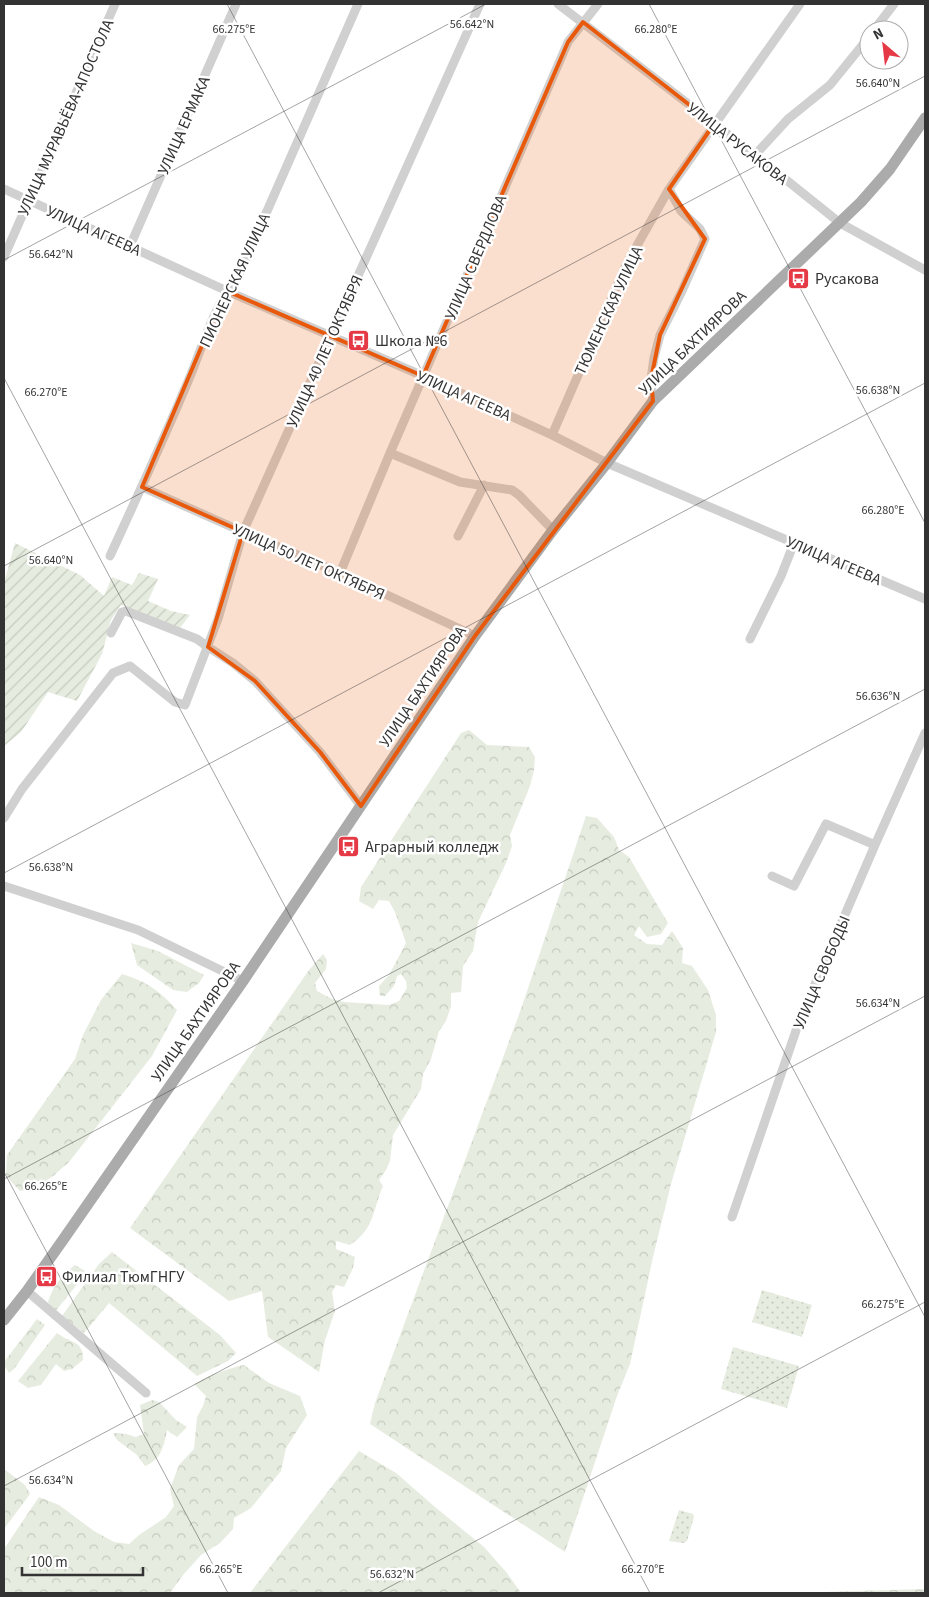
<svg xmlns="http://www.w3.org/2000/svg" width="929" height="1597" viewBox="0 0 929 1597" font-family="'Source Sans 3',sans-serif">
	<defs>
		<pattern id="grass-dots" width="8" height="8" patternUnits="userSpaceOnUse" patternTransform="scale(1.25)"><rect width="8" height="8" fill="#e6ecdf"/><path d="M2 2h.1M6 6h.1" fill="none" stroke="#c6cbc0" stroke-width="1.8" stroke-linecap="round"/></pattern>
		<pattern id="forest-crowns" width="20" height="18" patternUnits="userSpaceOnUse" patternTransform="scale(1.25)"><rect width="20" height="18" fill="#e6ecdf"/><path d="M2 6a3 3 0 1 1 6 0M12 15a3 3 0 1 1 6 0" fill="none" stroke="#c6cbc0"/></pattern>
		<pattern id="garden-furrows" width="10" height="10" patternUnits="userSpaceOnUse" patternTransform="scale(1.25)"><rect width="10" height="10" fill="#e6ecdf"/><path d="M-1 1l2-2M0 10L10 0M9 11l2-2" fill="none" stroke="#c6cbc0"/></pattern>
	</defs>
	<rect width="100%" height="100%" fill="#fff"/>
	<path fill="url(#grass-dots)" d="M762,1290L812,1305L802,1337L752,1322Z
		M733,1347L799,1366L787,1408L721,1389Z
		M679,1510L693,1514L694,1517L687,1541L684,1543L669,1541Z"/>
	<path fill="url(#forest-crowns)" d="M469,730L487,745L529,747L535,757L534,770L530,786L510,835L512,846L506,863L478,922L473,951L463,966L461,992L451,993V1006L446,1021L439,1031L431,1059L423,1074L421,1089L393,1135L390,1161L386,1170L379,1180L383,1186C372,1212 375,1228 350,1245L336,1241V1249L355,1257L353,1268L344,1287L336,1285L332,1292L335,1311L325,1340L319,1372L268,1337L262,1291L229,1301L130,1228L309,970L323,954L327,960L326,969L315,983L317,991L332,999L344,1002L389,1005L399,1001L407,988L406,981L401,974L397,976L394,986L385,996H380L379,986L389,975L406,943L395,912L389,901L379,900L373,909L359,901L361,887L461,733Z
		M586,816L597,818L614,837L619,850L629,857L668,923L661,934L647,937L639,926L634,935L647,944L662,945L672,931L683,948L682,963L692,966L708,990L716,1015V1032L671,1184L653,1257L630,1364L617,1396L565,1552L370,1424L375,1403L521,1009Z
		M131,943L158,951L204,975L199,983L187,992L173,990L137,965Z
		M122,974C147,982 159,990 177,1010L152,1056L69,1162L53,1176L36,1188L20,1191L6,1176L7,1155L75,1059L83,1035L101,1000Z
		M112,1252L220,1335L236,1353L228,1361L197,1376L109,1303L84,1333L62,1316L99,1264Z
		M75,1265L85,1271L79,1282L54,1313L48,1302C53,1286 62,1275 75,1265Z
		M37,1319L45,1325L14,1369L9,1373L4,1365V1362Z
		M57,1333C69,1343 84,1340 83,1360L72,1369L64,1371L56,1364L41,1385L28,1388L18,1381Z
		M244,1365L269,1383L300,1396L307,1415L286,1448L281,1471L251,1508L234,1518L233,1529L220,1543L201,1555L183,1575L170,1593H9L4,1591V1549L39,1497L59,1505L94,1531L114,1542L129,1544L139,1535L166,1517L174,1506L170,1489L179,1465L194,1449L197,1417L203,1406L206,1396L194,1384C210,1375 226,1369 244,1365Z
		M152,1400L159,1402L176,1420L187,1427L177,1437L167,1430C164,1446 161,1460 145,1466L137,1455L117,1440L113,1433L126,1434L136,1437L144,1434L140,1405Z
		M359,1451L396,1473L435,1507L484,1547L507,1573L521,1593H250Z
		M4,1469L25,1485L30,1494L4,1529Z
		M925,1589V1593H821L822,1592Z"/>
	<path fill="url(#garden-furrows)" d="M15,543L80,575L104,596L112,577L132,585L139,573L158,579L148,601L171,611L190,615L180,628L121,605L111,620L102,654L77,701L48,692L21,732L4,746V583Z"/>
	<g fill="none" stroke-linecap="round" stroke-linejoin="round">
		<path stroke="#d0d0d0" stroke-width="9" d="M558,4L755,155L840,223L925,270
			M874,30L894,4
			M755,155L788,119L830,85L869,37
			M4,189L227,291L423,376L552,435L607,463L925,599
			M130,246L236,4
			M4,257L115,4
			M653,401L651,379L654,358L660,335L682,291L705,239L700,229L681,211L669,189L800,4
			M552,435L626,265L669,189
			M390,453L460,482L512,490L519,495L553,530
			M142,487L243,532L340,573L475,636
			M458,536L484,485
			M110,556C137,497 164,439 189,379C200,354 215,301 235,284L358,4
			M340,573L390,453L568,42L598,4
			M111,633L122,612L126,611L197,639L208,647L233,663L255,681L320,752L361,806
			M750,639L781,576L794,543
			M4,818L22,789L113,673L130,666L175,702L185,705L218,619L243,532L480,4
			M772,876L794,886L826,824L875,845
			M4,886L138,930L243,981
			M732,1217L800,1019L875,845L925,733
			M27,1291L146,1393"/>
		<path stroke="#ababab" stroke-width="11" d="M4,1320L27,1291L65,1237L243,981L475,636L553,530L607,463L653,401L861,202L890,169L925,118"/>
	</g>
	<path fill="#e8590c" fill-opacity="0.2" stroke="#e8590c" stroke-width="4" stroke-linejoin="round" d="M583,22L714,124L669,189L705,239L660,335L651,379L653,401L475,636L361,806L320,752L255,681L208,647L243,532L142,487L220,303L227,291L423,376L568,42Z"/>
	<path fill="none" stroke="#333" stroke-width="1" stroke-opacity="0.45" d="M227,4L925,1317M649,4L925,523M4,260L486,4M4,378L650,1593M4,566L925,76M4,873L925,383M4,1172L228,1593M4,1179L925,689M4,1486L925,996M378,1593L925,1302"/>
	<defs>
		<symbol id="bus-square" viewBox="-11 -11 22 22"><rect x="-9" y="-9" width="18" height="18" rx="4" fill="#e63946" stroke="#fff"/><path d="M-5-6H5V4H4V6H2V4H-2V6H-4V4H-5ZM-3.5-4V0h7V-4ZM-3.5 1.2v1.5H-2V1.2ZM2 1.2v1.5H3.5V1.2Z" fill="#fff"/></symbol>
	</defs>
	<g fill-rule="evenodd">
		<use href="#bus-square" x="786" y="266" width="25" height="25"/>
		<use href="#bus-square" x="346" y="328" width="25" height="25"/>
		<use href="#bus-square" x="336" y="834" width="25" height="25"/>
		<use href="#bus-square" x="34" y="1264" width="25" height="25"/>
	</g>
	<g text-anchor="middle" stroke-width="5" stroke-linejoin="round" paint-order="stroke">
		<g font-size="16" fill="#333" stroke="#fff">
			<text transform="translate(65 117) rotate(-66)" y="6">УЛИЦА МУРАВЬЁВА-АПОСТОЛА</text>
			<text transform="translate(183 125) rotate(-66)" y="6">УЛИЦА ЕРМАКА</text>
			<text transform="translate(738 143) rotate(38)" y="6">УЛИЦА РУСАКОВА</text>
			<text transform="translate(94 230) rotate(24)" y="6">УЛИЦА АГЕЕВА</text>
			<text transform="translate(475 257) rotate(-67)" y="6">УЛИЦА СВЕРДЛОВА</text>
			<text transform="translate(234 280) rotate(-65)" y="6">ПИОНЕРСКАЯ УЛИЦА</text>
			<text transform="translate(608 310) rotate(-65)" y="6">ТЮМЕНСКАЯ УЛИЦА</text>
			<text transform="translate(692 342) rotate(-44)" y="6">УЛИЦА БАХТИЯРОВА</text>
			<text transform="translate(324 351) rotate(-66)" y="6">УЛИЦА 40 ЛЕТ ОКТЯБРЯ</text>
			<text transform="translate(464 395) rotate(24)" y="6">УЛИЦА АГЕЕВА</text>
			<text transform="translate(834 560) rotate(23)" y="6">УЛИЦА АГЕЕВА</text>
			<text transform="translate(309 561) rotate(24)" y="6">УЛИЦА 50 ЛЕТ ОКТЯБРЯ</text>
			<text transform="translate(422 686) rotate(-56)" y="6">УЛИЦА БАХТИЯРОВА</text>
			<text transform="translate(821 972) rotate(-67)" y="6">УЛИЦА СВОБОДЫ</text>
			<text transform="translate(195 1021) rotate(-55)" y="6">УЛИЦА БАХТИЯРОВА</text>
		</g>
		<g font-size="16" fill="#333" stroke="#fff" text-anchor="start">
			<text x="815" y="284">Русакова</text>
			<text x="375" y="346">Школа №6</text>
			<text x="365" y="852">Аграрный колледж</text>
			<text x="62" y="1282">Филиал ТюмГНГУ</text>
		</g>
	</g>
	<g font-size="12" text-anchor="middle" fill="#333" stroke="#fff" stroke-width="5" stroke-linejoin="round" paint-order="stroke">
		<text x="472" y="28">56.642°N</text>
		<text x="234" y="33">66.275°E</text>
		<text x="656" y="33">66.280°E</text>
		<text x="878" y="87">56.640°N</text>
		<text x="51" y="258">56.642°N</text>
		<text x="878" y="394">56.638°N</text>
		<text x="46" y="396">66.270°E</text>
		<text x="883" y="514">66.280°E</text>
		<text x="51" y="564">56.640°N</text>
		<text x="878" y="700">56.636°N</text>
		<text x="51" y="871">56.638°N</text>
		<text x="878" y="1007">56.634°N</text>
		<text x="46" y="1190">66.265°E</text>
		<text x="883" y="1308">66.275°E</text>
		<text x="51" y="1484">56.634°N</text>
		<text x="221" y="1573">66.265°E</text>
		<text x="643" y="1573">66.270°E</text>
		<text x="392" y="1578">56.632°N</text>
	</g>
	<rect width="929" height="1597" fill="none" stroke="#333333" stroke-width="10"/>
	<g transform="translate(884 45) rotate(332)"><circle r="24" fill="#ffffff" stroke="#adadad"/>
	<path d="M0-4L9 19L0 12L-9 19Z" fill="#e63946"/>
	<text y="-8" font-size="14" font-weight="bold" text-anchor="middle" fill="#333333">N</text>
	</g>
	<path d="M22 1567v8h121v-8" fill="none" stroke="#333333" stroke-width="2.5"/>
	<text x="30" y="1567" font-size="15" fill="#333333" stroke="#ffffff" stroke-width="4" paint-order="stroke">100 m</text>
</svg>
